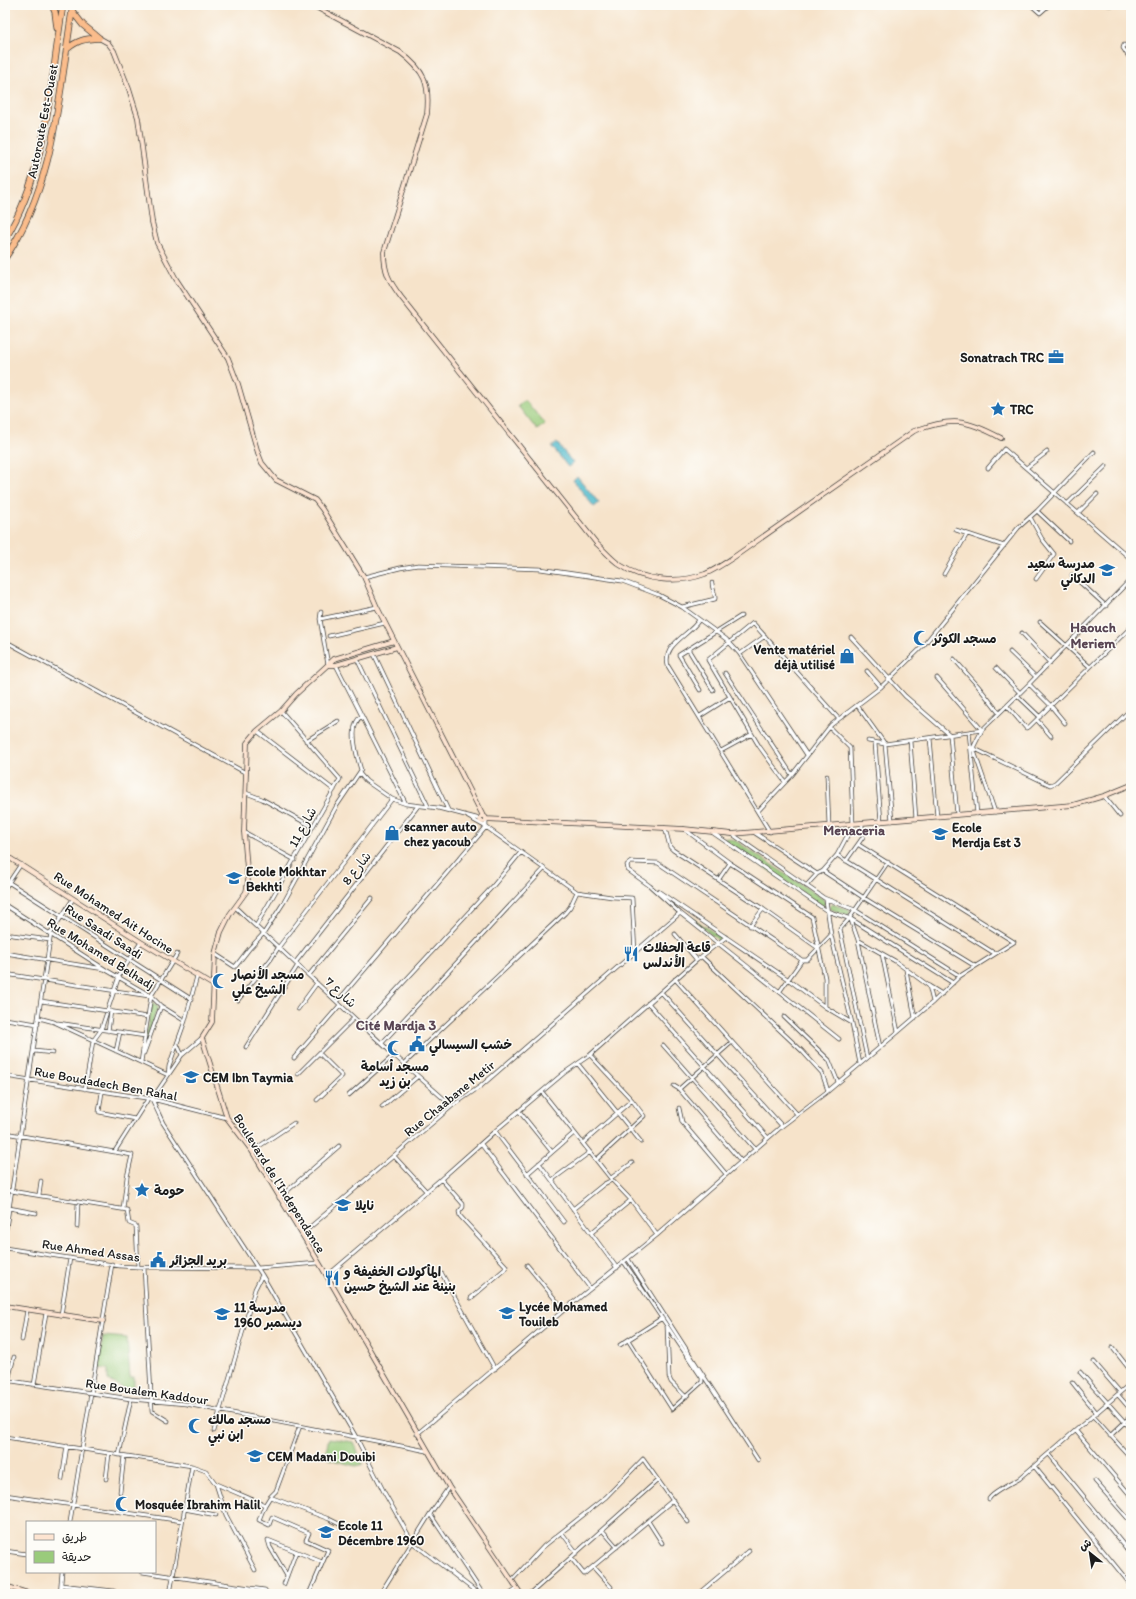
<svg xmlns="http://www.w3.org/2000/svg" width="1136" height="1599" viewBox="0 0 1136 1599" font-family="Itim,'Playpen Sans Arabic',sans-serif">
	<rect width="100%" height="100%" fill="#fdfcf7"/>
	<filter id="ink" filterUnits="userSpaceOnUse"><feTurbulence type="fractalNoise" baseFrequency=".025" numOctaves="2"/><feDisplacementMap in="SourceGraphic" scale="8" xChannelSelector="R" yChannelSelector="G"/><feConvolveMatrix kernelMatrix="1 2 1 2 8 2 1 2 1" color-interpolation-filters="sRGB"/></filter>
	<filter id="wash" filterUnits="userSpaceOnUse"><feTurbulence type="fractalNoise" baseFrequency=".012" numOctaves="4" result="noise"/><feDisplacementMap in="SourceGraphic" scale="16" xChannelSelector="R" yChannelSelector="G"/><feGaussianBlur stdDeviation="0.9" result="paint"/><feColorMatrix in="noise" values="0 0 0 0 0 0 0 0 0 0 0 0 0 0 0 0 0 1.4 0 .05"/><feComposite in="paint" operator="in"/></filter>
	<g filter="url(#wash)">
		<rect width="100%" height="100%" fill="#f6e3ca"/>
		<path fill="#9acb7b" stroke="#5b744c" d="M525,400L545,424L537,430L518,406Z
			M727,838L736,841L823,899L825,903L824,907L725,841L724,839Z
			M832,904L849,910L850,913L848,915L830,909L829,907Z
			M685,914L688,915L722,938L719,941Z
			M152,1002L158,1006L146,1043L145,1042Z
			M103,1336L127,1338L130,1377H134V1388H123L108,1380V1369L98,1368Z
			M329,1438L353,1442L363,1464L356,1466L329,1459L325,1454Z"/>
		<path fill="#4eb9cb" stroke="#356a74" d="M557,443L573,463L568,467L552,447Z
			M577,476L599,503L594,507L573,480Z"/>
	</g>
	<g filter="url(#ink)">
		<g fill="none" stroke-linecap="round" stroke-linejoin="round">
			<defs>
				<path id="street" d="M1031,5L1040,13L1049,5
					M1108,5H1114
					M1124,45L1123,48L1131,60
					M988,468L1004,449L1131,559
					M1026,468L1047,452
					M1067,504L1106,466
					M1037,511L1069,541
					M1078,513L1097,494
					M1030,517L1042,539L1054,554L1036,579
					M956,530L1004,546
					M944,574L967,534
					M1072,575L1106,606
					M364,577L400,568L418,565L540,569L622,581L659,595L682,607L726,639L739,653L807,755
					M682,607L715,599C716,594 712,589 712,583
					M321,612L320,619L328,665
					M320,619L377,607
					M699,620C689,636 662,644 668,666L770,832
					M1040,622L1090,667
					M1022,633L1050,663
					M329,636L385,623
					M851,637L905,696L950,735L957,815
					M5,641L246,773
					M688,649L713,690
					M1010,652L1036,677
					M374,654L448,810
					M740,654L765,636
					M357,659L428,806
					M954,659L978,686L999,713
					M336,665L362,716C347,724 357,757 361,770L359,773L366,781L392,799L406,804L438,808L480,819
					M996,668L1020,693
					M867,671L881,687
					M725,673L792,775
					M937,678L982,730L1029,684L1131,579
					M1029,684L1051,706L1065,723
					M700,690L679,655L741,616
					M1017,695L1040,717
					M857,705L885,744L892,821
					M1007,706L1026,728L1029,727L1131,627
					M362,716L406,804
					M700,716L730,697
					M1037,720L1051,736
					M829,727L850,748L853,825L837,855
					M257,731L334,790
					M969,732L977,814
					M930,738L937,817
					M306,741L338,721
					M868,741L885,744L982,730L973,748L995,812
					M910,741L916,819
					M875,743L881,822
					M973,748L1050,785L1055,783L1131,709
					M721,751L752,734
					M827,776L829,826
					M785,782L759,746L708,660L753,623L838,718
					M246,793L262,799L313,827
					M1104,796L1120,816
					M758,811L792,775L831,725L881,687L923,646L1018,528L1037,511L1094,452
					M468,817L486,827L577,892L612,897L632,898L635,953
					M665,828L670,847L673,850L763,909L818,948
					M684,829L730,863L812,917L825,978V1007
					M244,832L295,860
					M713,833L827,911L851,919L953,983
					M755,833L817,874
					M732,834L824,898L855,910L960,976
					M846,861L863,837L862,824
					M823,871L864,898L975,966
					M719,879L730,863
					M5,880L191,999
					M806,886L817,874L823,871L837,855L994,953
					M5,888L21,864
					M658,891L789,980L825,1007L852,1023
					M826,900L831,935L852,1023L860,1064
					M5,905L106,970L151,996L161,1006L185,1021
					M235,907L394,1055L452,1106
					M851,920L858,940L880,1047
					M256,926L340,779L281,711
					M750,926L763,909
					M5,934L50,940
					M675,934L697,960
					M858,940L895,961L929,986L942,994
					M5,953L104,969
					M215,954L235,967L249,949L264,933L284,902L336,807L359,773
					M882,954L898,1032
					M702,957L802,1051L822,1073L828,1091
					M802,960L658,863L631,862L627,865L628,870L650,886L680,913L839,1039
					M295,963L418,806
					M906,970L915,1018
					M5,974L149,996
					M309,975L372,898
					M675,979L797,1114
					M929,986L933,1002
					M780,991L802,960H807L831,935
					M661,992L782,1126
					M238,1000L271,959L278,948L392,799
					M41,1001L148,1017
					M337,1002L486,827V820
					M648,1003L768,1138
					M298,1009L317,983
					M784,1017L829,1060L838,1082
					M39,1018L54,1022L168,1075L169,1066L185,1021L197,976
					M5,1019L38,1024
					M58,1023L145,1036
					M363,1026L493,886L521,852
					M108,1031L111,1011
					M202,1038L182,1055L152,1099L163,1123L262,1275L356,1437L384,1492L413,1543L479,1594
					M382,1043L544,869
					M177,1044L182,1055
					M663,1045L755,1149
					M246,1047L298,965
					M34,1051L53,1053
					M116,1051L120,1032
					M144,1053L161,1006
					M590,1055L632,1100L644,1116L596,1160
					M294,1058L340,1005
					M867,1058L840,929L849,919L888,862
					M141,1062L151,996L177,954
					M405,1063L565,913L570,907L577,892
					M578,1064L641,1142
					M298,1074L354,1018
					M5,1076L152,1099L227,1118
					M674,1086L679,1089L741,1161
					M85,1089L93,1041L101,1030L119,976L141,942
					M679,1089L732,1042
					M102,1092L99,1112L135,1119
					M542,1092L612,1180L631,1200L657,1235
					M349,1095L394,1055
					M317,1100L342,1076L319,1053
					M382,1107L417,1077
					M679,1108L682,1122L726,1174
					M519,1111L552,1152
					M495,1131L564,1222
					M5,1133L132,1155L127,1177L123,1209
					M583,1143L632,1100
					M481,1144L590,1288
					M115,1151L148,1099
					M252,1151L294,1123
					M394,1156L427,1192
					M539,1163L617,1268
					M527,1174L574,1133
					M611,1178L632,1163
					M441,1179L463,1204V1207L459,1212L460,1216L506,1266L505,1269L471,1298
					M552,1180L590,1152
					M5,1190L127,1210L129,1223L136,1226L138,1267
					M39,1195L41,1181
					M279,1198L339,1146
					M9,1208L36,1213
					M573,1209L604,1184L612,1180
					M77,1227L78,1202
					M591,1233L631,1200
					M302,1234L452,1106L481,1086L680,913
					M5,1235L51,933L73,899
					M5,1248L120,1266L138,1267L258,1268L318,1263
					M628,1259L758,1460
					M624,1262L702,1378V1382L672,1409L628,1340
					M527,1265L564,1310
					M144,1267L152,1411L168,1421
					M442,1274L495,1369
					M327,1276L441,1179L495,1131L564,1073L590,1055L697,960L726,937
					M61,1315L70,1258
					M667,1326L669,1377L671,1382L686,1397
					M22,1340L27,1310
					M620,1345L662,1318
					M1112,1347L1131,1371
					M1094,1362L1120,1392
					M1080,1372L1131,1429
					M5,1380L131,1399L186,1404L427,1451
					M8,1381L14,1357
					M1072,1382L1097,1413
					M34,1385L46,1313
					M1118,1395L1131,1410
					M1093,1416L1131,1458
					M214,1431L255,1289L262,1275
					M1076,1431L1131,1496
					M417,1434L564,1310L657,1235L782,1126L828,1091L898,1032L933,1002L960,976L1014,942L859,845
					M1110,1436L1131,1416
					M5,1437L192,1466L206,1471L216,1484L226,1515L255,1570
					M1049,1454L1131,1554
					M119,1455L131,1399
					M1034,1466L1131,1585
					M62,1479L67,1446
					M106,1479L109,1454
					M1095,1481L1131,1522
					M216,1484L265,1505L270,1497L276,1491L300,1426
					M120,1492L124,1456
					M5,1495L182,1521
					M270,1497L329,1519L349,1529
					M989,1499C992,1493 1012,1483 1019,1479L1131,1383
					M265,1505L259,1520L269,1525L272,1517L309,1533L306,1540L328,1550L309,1594
					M184,1509L216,1515
					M430,1514L483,1594
					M648,1521L662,1543
					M70,1522L112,1264
					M603,1531L617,1547
					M562,1533L577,1553
					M5,1551L27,1554
					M571,1558L584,1574L673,1500
					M593,1567L611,1587
					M142,1572L265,1590L267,1594
					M287,1576L270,1547L268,1540L322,1562
					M512,1580L544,1546L606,1497L643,1459L688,1522
					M284,1584L296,1552
					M61,1585L114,1591
					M60,1594L62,1572
					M170,1594L192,1466
					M380,1594L430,1514L449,1487
					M510,1594L517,1589
					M530,1594L658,1480
					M698,1594L749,1551"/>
				<path id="secondary" d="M312,5L400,52C425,71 430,83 427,114L384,252C384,272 389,281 401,297L597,544C604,550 611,559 620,565C644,581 678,584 705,574C715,570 725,563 734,557L914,431C952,417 966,419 1001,438
					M99,38L108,43L114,51L129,89L138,118L152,222L157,243L176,279L228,358L238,384L258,453L262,463L276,480L315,500L322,509L364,577L377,607L483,816
					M394,641L334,659L296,694L281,711L257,731L247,743L244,832L248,882L246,892L230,914L221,932L215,954L212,1022L202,1038L227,1118L252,1151L327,1276L449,1487L521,1594
					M328,665H336L397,647
					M480 819a3 3 0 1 1 6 0a3 3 0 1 1-6 0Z
					M486,819L684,829L732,834L1073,805L1104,796L1131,785
					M5,855L141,942L213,985
					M5,1306L103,1321
					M5,1586L31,1594"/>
				<path id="highway" d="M52,5L55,12L57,28
					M72,11L83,25L99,38
					M67,49C78,40 84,39 99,38
					M5,239C48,170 50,83 63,5
					M5,258C56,184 59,91 73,5"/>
			</defs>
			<use href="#street" stroke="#3d3a36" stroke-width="4.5"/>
			<use href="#secondary" stroke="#3d3a36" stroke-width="5.5"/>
			<use href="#highway" stroke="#3d3a36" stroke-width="7"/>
			<use href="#street" stroke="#fff" stroke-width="3"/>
			<use href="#secondary" stroke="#fde4d1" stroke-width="4"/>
			<use href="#highway" stroke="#fabc8b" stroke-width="5.5"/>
		</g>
	</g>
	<defs>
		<symbol id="office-bare" viewBox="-9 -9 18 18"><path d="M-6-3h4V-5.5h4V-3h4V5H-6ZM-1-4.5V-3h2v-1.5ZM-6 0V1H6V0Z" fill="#1f6fb2" stroke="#fdfcf7" stroke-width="2.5" paint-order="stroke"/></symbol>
		<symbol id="sight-bare" viewBox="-9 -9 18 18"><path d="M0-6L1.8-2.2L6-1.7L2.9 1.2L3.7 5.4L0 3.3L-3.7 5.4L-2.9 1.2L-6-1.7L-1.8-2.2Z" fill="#1f6fb2" stroke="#fdfcf7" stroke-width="2.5" paint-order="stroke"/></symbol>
		<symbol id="school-bare" viewBox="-9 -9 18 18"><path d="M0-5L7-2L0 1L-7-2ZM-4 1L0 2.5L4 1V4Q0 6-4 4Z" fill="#1f6fb2" stroke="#fdfcf7" stroke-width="2.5" paint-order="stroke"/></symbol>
		<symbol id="mosque-bare" viewBox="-9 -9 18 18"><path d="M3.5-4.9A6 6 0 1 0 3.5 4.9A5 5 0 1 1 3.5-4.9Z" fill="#1f6fb2" stroke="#fdfcf7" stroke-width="2.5" paint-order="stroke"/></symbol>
		<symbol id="shop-bare" viewBox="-9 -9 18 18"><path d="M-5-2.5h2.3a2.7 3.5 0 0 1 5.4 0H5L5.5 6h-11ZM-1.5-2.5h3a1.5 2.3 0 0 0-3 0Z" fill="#1f6fb2" stroke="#fdfcf7" stroke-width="2.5" paint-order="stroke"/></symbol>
		<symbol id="restaurant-bare" viewBox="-9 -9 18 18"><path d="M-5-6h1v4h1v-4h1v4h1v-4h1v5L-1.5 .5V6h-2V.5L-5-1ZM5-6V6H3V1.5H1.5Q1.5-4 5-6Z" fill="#1f6fb2" stroke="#fdfcf7" stroke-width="2.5" paint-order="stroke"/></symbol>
		<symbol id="civic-bare" viewBox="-9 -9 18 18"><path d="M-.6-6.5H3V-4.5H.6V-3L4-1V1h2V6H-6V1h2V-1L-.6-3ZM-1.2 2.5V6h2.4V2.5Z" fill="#1f6fb2" stroke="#fdfcf7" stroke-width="2.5" paint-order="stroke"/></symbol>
	</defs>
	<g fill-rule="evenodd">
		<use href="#office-bare" x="1045" y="346" width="22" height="22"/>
		<use href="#sight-bare" x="987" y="398" width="22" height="22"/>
		<use href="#school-bare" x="1096" y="559" width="22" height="22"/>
		<use href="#mosque-bare" x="910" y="627" width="22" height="22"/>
		<use href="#shop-bare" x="836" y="645" width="22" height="22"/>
		<use href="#shop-bare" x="381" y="822" width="22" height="22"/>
		<use href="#school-bare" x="929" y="823" width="22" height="22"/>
		<use href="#school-bare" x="223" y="867" width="22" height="22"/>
		<use href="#restaurant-bare" x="620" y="943" width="22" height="22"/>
		<use href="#mosque-bare" x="209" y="970" width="22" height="22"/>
		<use href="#civic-bare" x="406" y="1033" width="22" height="22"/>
		<use href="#mosque-bare" x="384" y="1037" width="22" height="22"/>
		<use href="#school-bare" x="180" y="1066" width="22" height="22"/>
		<use href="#sight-bare" x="131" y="1179" width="22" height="22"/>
		<use href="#school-bare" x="332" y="1194" width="22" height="22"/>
		<use href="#civic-bare" x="147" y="1249" width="22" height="22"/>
		<use href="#restaurant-bare" x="321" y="1267" width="22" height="22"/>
		<use href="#school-bare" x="496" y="1302" width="22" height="22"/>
		<use href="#school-bare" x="211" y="1303" width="22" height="22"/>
		<use href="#mosque-bare" x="185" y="1415" width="22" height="22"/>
		<use href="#school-bare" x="244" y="1445" width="22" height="22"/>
		<use href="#mosque-bare" x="112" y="1493" width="22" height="22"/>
		<use href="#school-bare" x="315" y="1521" width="22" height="22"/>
	</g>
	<g text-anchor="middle" stroke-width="3" stroke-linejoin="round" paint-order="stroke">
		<g font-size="13" fill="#1c1c1c" stroke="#fdfcf7">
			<text transform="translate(42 121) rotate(-79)" y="5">Autoroute Est-Ouest</text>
			<text transform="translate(302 827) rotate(-61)" y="5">شارع 11</text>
			<text transform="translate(356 868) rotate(-52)" y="5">شارع 8</text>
			<text transform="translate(114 912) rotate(33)" y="5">Rue Mohamed Ait Hocine</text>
			<text transform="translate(104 931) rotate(33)" y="5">Rue Saadi Saadi</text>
			<text transform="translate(101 953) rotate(32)" y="5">Rue Mohamed Belhadj</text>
			<text transform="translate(341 992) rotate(43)" y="5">شارع 7</text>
			<text transform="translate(106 1083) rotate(10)" y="5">Rue Boudadech Ben Rahal</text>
			<text transform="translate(449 1098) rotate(-39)" y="5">Rue Chaabane Metir</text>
			<text transform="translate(280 1183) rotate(58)" y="5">Boulevard de l'Independance</text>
			<text transform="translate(91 1250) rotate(8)" y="5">Rue Ahmed Assas</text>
			<text transform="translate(147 1391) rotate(8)" y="5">Rue Boualem Kaddour</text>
		</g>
		<g font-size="13" font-weight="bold" fill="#1c1c1c" stroke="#fdfcf7" text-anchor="start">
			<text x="1044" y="362" text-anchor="end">Sonatrach TRC</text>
			<text x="1010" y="414">TRC</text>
			<text x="1095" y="568" text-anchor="end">مدرسة سعيد<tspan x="1095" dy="15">الدكاني</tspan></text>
			<text x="933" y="643">مسجد الكوثر</text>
			<text x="835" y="654" text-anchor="end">Vente matériel<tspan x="835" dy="15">déjà utilisé</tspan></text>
			<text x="404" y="831">scanner auto<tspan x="404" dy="15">chez yacoub</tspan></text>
			<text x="952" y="832">Ecole<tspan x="952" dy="15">Merdja Est 3</tspan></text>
			<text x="246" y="876">Ecole Mokhtar<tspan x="246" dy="15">Bekhti</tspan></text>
			<text x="643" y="952">قاعة الحفلات<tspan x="643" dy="15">الأندلس</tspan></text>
			<text x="232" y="979">مسجد الأنصار<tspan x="232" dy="15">الشيخ علي</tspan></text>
			<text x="429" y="1049">خشب السيسالي</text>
			<text x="395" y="1071" text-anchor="middle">مسجد أسامة<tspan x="395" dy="15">بن زيد</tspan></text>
			<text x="203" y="1082">CEM Ibn Taymia</text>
			<text x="154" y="1195">حومة</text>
			<text x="355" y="1210">نايلا</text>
			<text x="170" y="1265">بريد الجزائر</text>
			<text x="344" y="1276">المأكولات الخفيفة و<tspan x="344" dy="15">بنينة عند الشيخ حسين</tspan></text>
			<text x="519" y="1311">Lycée Mohamed<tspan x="519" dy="15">Touileb</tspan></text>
			<text x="234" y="1312">مدرسة 11<tspan x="234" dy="15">ديسمبر 1960</tspan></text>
			<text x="208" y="1424">مسجد مالك<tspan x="208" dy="15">ابن نبي</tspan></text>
			<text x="267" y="1461">CEM Madani Douibi</text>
			<text x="135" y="1509">Mosquée Ibrahim Halil</text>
			<text x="338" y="1530">Ecole 11<tspan x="338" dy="15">Décembre 1960</tspan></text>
		</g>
		<g font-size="14" font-weight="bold" fill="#584553" stroke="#fdfcf7">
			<text x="1093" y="632">Haouch<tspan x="1093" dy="16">Meriem</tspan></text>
			<text x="854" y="835">Menaceria</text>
			<text x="396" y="1030">Cité Mardja 3</text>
		</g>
	</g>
	<rect width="1136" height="1599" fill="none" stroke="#fdfcf7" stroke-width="20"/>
	<rect x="26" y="1521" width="130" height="52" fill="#fdfcf7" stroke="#a3a29f"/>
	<rect x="34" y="1534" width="20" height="6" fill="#fde4d1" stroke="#a3a29f"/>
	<text x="62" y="1541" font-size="12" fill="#1c1c1c">طريق</text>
	<rect x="34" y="1551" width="20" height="12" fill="#9acb7b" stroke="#a3a29f"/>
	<text x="62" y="1561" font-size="12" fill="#1c1c1c">حديقة</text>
	<g transform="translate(1090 1553) rotate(330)" stroke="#fdfcf7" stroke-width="3" paint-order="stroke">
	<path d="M0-3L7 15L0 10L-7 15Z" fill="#1c1c1c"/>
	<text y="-6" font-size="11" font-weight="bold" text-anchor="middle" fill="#1c1c1c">ش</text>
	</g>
</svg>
